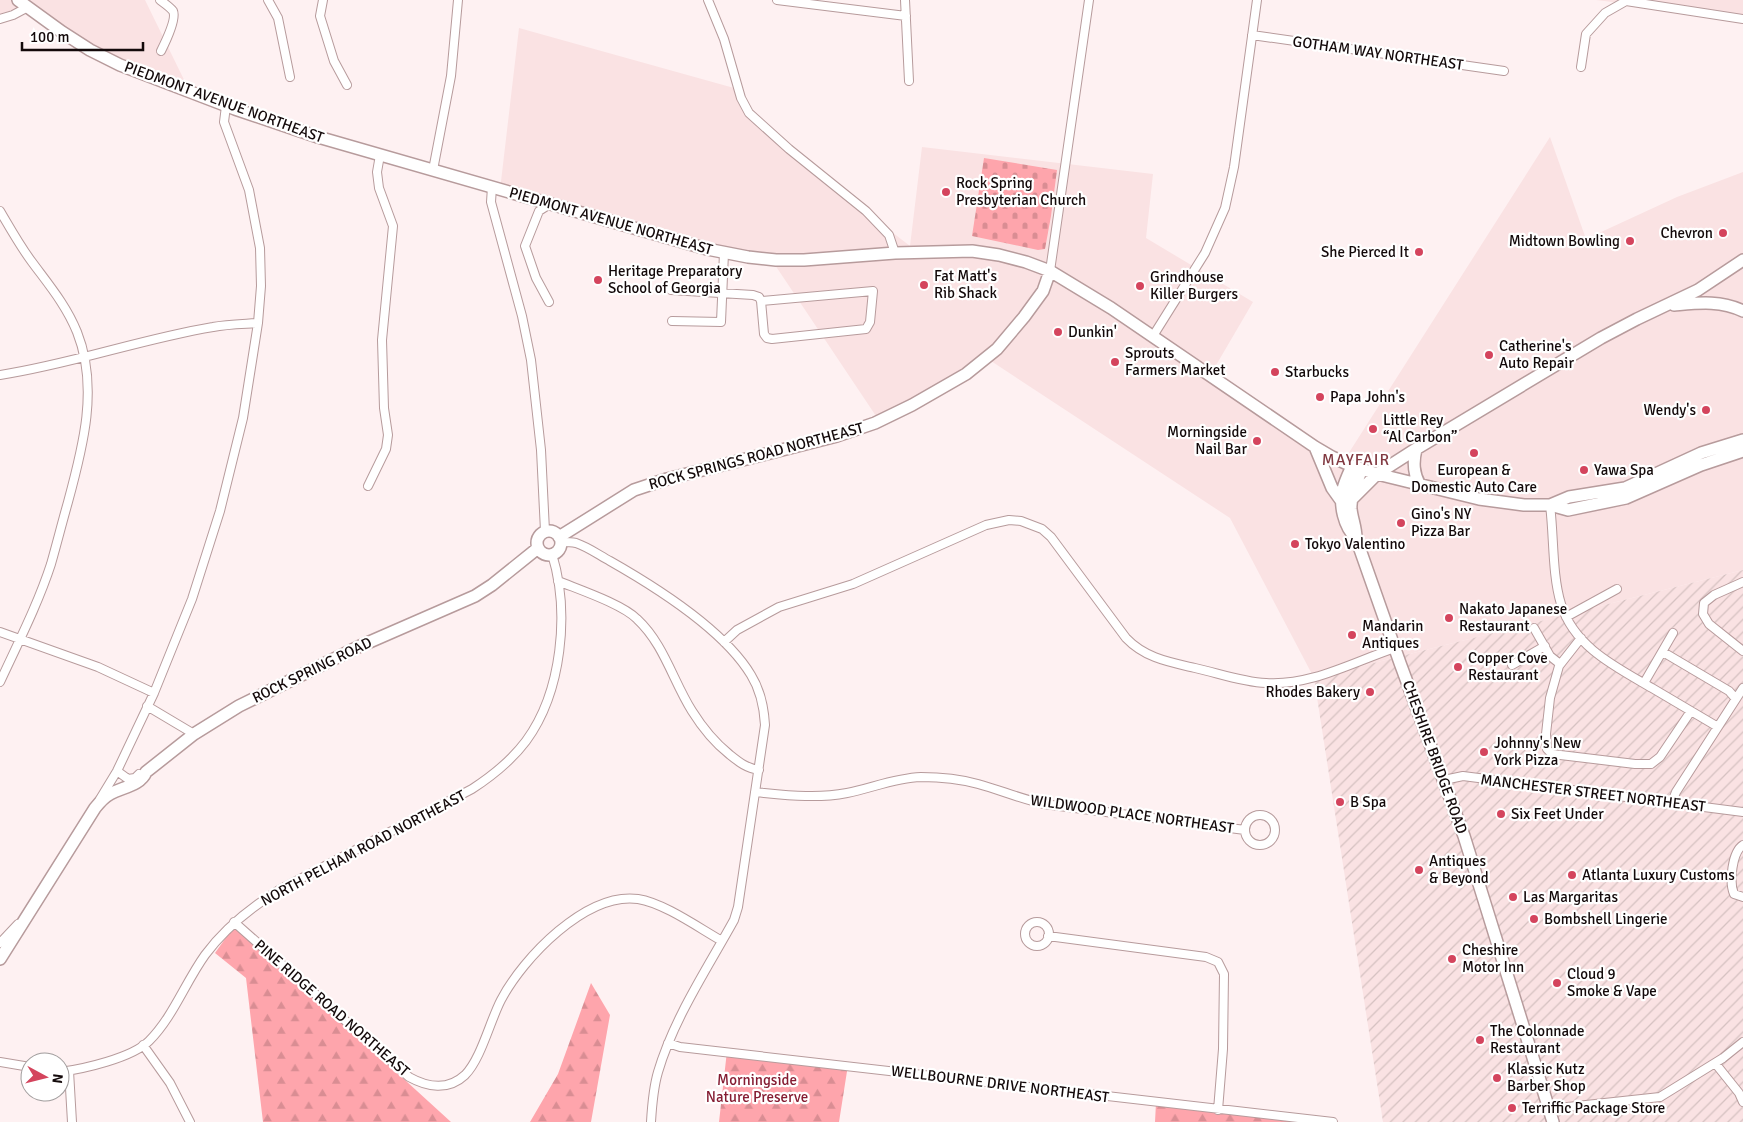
<svg xmlns="http://www.w3.org/2000/svg" width="1743" height="1122" viewBox="0 0 1743 1122" font-family="Signika,sans-serif">
	<defs>
		<pattern id="industrial-furrows" width="10" height="10" patternUnits="userSpaceOnUse" patternTransform="scale(1.25)"><rect width="10" height="10" fill="#fae2e3"/><path d="M-1 1l2-2M0 10L10 0M9 11l2-2" fill="none" stroke="#d5c1c1"/></pattern>
		<pattern id="forest-firs" width="22" height="20" patternUnits="userSpaceOnUse" patternTransform="scale(1.25)"><rect width="22" height="20" fill="#fea5ac"/><path d="M5 1l3.5 6h-7zM16 11l3.5 6h-7z" fill="#d98d93"/></pattern>
		<pattern id="cemetery-stones" width="16" height="16" patternUnits="userSpaceOnUse" patternTransform="scale(1.25)"><rect width="16" height="16" fill="#fea5ac"/><path d="M2 7V4a2 2 0 0 1 4 0v3zM10 15v-3a2 2 0 0 1 4 0v3z" fill="#d98d93"/></pattern>
	</defs>
	<rect width="100%" height="100%" fill="#fef1f2"/>
	<path fill="#fae2e3" d="M0,0H145L190,92L97,53L24,5L0,15Z
		M1596,0H1743V18Z
		M519,28L734,88L765,134L910,246L922,147L1153,174L1146,238L1253,302L1208,379L1343,462L1550,137L1586,239L1677,197L1743,172V570L1314,678L1230,518L988,359L880,422L769,256L691,247L500,190Z"/>
	<path fill="url(#industrial-furrows)" d="M1743,570V1122H1383L1314,678Z"/>
	<path fill="url(#forest-firs)" d="M235,925L451,1122H263L246,978L215,953Z
		M591,983L610,1015L591,1122H530L558,1074Z
		M727,1051L848,1065L839,1122H719Z
		M1156,1103L1291,1119V1122H1155Z"/>
	<path fill="url(#cemetery-stones)" d="M984,158L1057,170L1051,216L1045,249L1038,250L972,236Z"/>
	<g fill="none" stroke-linecap="round" stroke-linejoin="round">
		<defs>
			<path id="street" d="M160,0C164,3 170,7 173,11C177,19 165,43 161,51
				M268,0L278,18L290,77
				M323,0L320,16L334,61L347,85
				M708,0L724,39L741,98L749,113L789,149L866,211L889,235L895,253
				M777,0L906,16
				M905,0L909,81
				M0,19L13,15L28,7
				M1252,35L1504,71
				M1581,67L1586,34L1605,13L1626,1L1743,19
				M433,170L451,76L458,0
				M492,187L491,202L522,316L531,360L541,450L545,531
				M0,211C10,228 20,246 32,262C49,285 66,305 77,332C99,387 83,447 68,502C62,523 57,543 51,564C38,604 18,643 0,682
				M1050,271L1089,0
				M671,290L753,295L759,297L761,301
				M873,291L870,322L866,329L772,339L767,338L764,334L761,301Z
				M549,302L536,278L525,246L539,211L550,204
				M672,321L721,322L724,253
				M1153,336L1205,253L1225,208L1234,167L1257,0
				M0,375C72,364 141,339 213,327C227,324 243,324 258,323
				M368,486L386,449L388,435L384,408L382,340L393,226L379,188L377,172L380,155
				M1550,505C1554,536 1552,575 1561,604C1574,647 1616,667 1652,688C1674,701 1696,714 1718,727
				M561,542C566,542 571,542 576,543C588,547 599,555 610,561C654,586 724,630 751,675C761,691 764,707 765,725L738,907L734,920C707,969 674,1018 658,1072C653,1089 652,1105 651,1122
				M558,581C580,590 622,604 637,619C664,644 673,681 692,711C702,727 714,742 729,754C739,762 746,768 759,770
				M1743,582L1714,595L1704,603L1703,614L1709,624L1743,651
				M1566,617L1617,589
				M1534,628L1550,656L1560,664
				M0,632L98,667L154,693
				M1581,638L1559,666L1550,698L1546,734L1547,749L1552,754L1635,764H1651L1660,757L1691,711
				M724,642L737,630L779,607L853,584L986,525L1009,520L1021,521L1042,529L1051,537L1126,638C1145,658 1169,662 1195,668C1218,673 1242,682 1266,683C1311,686 1353,662 1395,648
				M1663,652L1729,691L1736,699
				M1512,665L1545,646
				M1644,683L1673,633
				M147,706L194,734
				M117,771L128,779L135,778L139,774
				M1444,780L1463,776L1743,812
				M755,792C786,795 816,799 847,793C872,788 895,778 921,777C940,777 960,779 978,784C1000,790 1021,799 1044,804L1245,830
				M100,799L117,771L154,693L192,599L220,511L243,418L258,323L261,286L260,248L249,190L224,122L226,106
				M1672,802L1676,792L1743,688
				M1245 830a15 15 0 1 1 30 0a15 15 0 1 1-30 0Z
				M1743,845C1732,852 1729,882 1734,894L1743,897
				M234,922L409,1077C427,1087 448,1091 465,1075C481,1059 490,1021 501,1000C523,958 586,892 638,899C664,903 699,928 722,941
				M1025 934a12 12 0 1 1 24 0a12 12 0 1 1-24 0Z
				M1048,936L1206,957L1218,962L1224,974L1223,1049L1218,1110
				M0,943L18,924
				M668,1043L680,1047L1333,1122
				M143,1045L170,1083L190,1122
				M0,1062L30,1067
				M1715,1063L1739,1093L1743,1102
				M69,1071L72,1122
				M60,1072C83,1069 132,1058 149,1041C173,1017 185,983 205,955C225,928 250,908 279,890L472,789C492,776 511,761 526,741C562,692 570,612 552,554
				M1549,1109L1660,1097L1723,1058L1743,1042"/>
			<path id="secondary" d="M18,0L62,32L90,50L120,65L235,109L318,137L707,249L748,257L776,260H804L895,253L972,251L999,255L1026,262L1050,271L1111,308L1315,447L1332,457L1352,466L1377,474L1479,499L1524,505H1550L1568,510L1626,498L1701,465L1743,451
				M1674,305C1698,303 1720,300 1743,311
				M1315,447L1332,488L1342,502
				M1416,449C1413,462 1413,473 1420,485
				M1352,466C1349,473 1345,481 1343,489C1339,505 1344,527 1356,538
				M1362,469C1357,481 1350,496 1351,509C1352,519 1356,527 1356,538L1400,663L1464,836L1553,1122
				M1352,499L1377,474L1416,449L1601,338L1637,319L1698,290L1743,260
				M1550,505L1569,497L1625,488L1701,453L1743,440
				M537 543a12 12 0 1 1 24 0a12 12 0 1 1-24 0Z
				M559,537L634,490L667,479L837,436L875,423L912,405L966,374L997,349L1024,317L1043,291L1050,271
				M0,959L95,808C99,803 104,797 110,794C122,787 140,786 146,772L194,734L239,706L358,647L475,596L492,585L538,548"/>
		</defs>
		<use href="#street" stroke="#b79b9c" stroke-width="10"/>
		<use href="#secondary" stroke="#b79b9c" stroke-width="14"/>
		<use href="#street" stroke="#fff" stroke-width="8"/>
		<use href="#secondary" stroke="#fff" stroke-width="11"/>
	</g>
	<g fill="#d4445d" stroke="#fff" stroke-width="2">
		<circle cx="946" cy="192" r="5"/>
		<circle cx="1723" cy="233" r="5"/>
		<circle cx="1630" cy="241" r="5"/>
		<circle cx="1419" cy="252" r="5"/>
		<circle cx="598" cy="280" r="5"/>
		<circle cx="924" cy="285" r="5"/>
		<circle cx="1140" cy="286" r="5"/>
		<circle cx="1058" cy="332" r="5"/>
		<circle cx="1489" cy="355" r="5"/>
		<circle cx="1115" cy="362" r="5"/>
		<circle cx="1275" cy="372" r="5"/>
		<circle cx="1320" cy="397" r="5"/>
		<circle cx="1706" cy="410" r="5"/>
		<circle cx="1373" cy="429" r="5"/>
		<circle cx="1257" cy="441" r="5"/>
		<circle cx="1474" cy="453" r="5"/>
		<circle cx="1584" cy="470" r="5"/>
		<circle cx="1401" cy="523" r="5"/>
		<circle cx="1295" cy="544" r="5"/>
		<circle cx="1449" cy="618" r="5"/>
		<circle cx="1352" cy="635" r="5"/>
		<circle cx="1458" cy="667" r="5"/>
		<circle cx="1370" cy="692" r="5"/>
		<circle cx="1484" cy="752" r="5"/>
		<circle cx="1340" cy="802" r="5"/>
		<circle cx="1501" cy="814" r="5"/>
		<circle cx="1419" cy="870" r="5"/>
		<circle cx="1572" cy="875" r="5"/>
		<circle cx="1513" cy="897" r="5"/>
		<circle cx="1534" cy="919" r="5"/>
		<circle cx="1452" cy="959" r="5"/>
		<circle cx="1557" cy="983" r="5"/>
		<circle cx="1480" cy="1040" r="5"/>
		<circle cx="1497" cy="1078" r="5"/>
		<circle cx="1512" cy="1108" r="5"/>
	</g>
	<g text-anchor="middle" stroke-width="4.5" stroke-linejoin="round" paint-order="stroke">
		<g font-size="15" fill="#13090a" stroke="#fff">
			<text transform="translate(1378 53) rotate(8)" y="5">GOTHAM WAY NORTHEAST</text>
			<text transform="translate(224 102) rotate(20)" y="5">PIEDMONT AVENUE NORTHEAST</text>
			<text transform="translate(611 221) rotate(16)" y="5">PIEDMONT AVENUE NORTHEAST</text>
			<text transform="translate(756 456) rotate(-15)" y="5">ROCK SPRINGS ROAD NORTHEAST</text>
			<text transform="translate(312 670) rotate(-26)" y="5">ROCK SPRING ROAD</text>
			<text transform="translate(1435 757) rotate(70)" y="5">CHESHIRE BRIDGE ROAD</text>
			<text transform="translate(1593 793) rotate(7)" y="5">MANCHESTER STREET NORTHEAST</text>
			<text transform="translate(1132 814) rotate(8)" y="5">WILDWOOD PLACE NORTHEAST</text>
			<text transform="translate(363 848) rotate(-28)" y="5">NORTH PELHAM ROAD NORTHEAST</text>
			<text transform="translate(332 1008) rotate(41)" y="5">PINE RIDGE ROAD NORTHEAST</text>
			<text transform="translate(1000 1084) rotate(7)" y="5">WELLBOURNE DRIVE NORTHEAST</text>
		</g>
		<g font-size="15" fill="#13090a" stroke="#fff" text-anchor="start">
			<text x="956" y="188">Rock Spring<tspan x="956" dy="17">Presbyterian Church</tspan></text>
			<text x="1713" y="238" text-anchor="end">Chevron</text>
			<text x="1620" y="246" text-anchor="end">Midtown Bowling</text>
			<text x="1409" y="257" text-anchor="end">She Pierced It</text>
			<text x="608" y="276">Heritage Preparatory<tspan x="608" dy="17">School of Georgia</tspan></text>
			<text x="934" y="281">Fat Matt's<tspan x="934" dy="17">Rib Shack</tspan></text>
			<text x="1150" y="282">Grindhouse<tspan x="1150" dy="17">Killer Burgers</tspan></text>
			<text x="1068" y="337">Dunkin'</text>
			<text x="1499" y="351">Catherine's<tspan x="1499" dy="17">Auto Repair</tspan></text>
			<text x="1125" y="358">Sprouts<tspan x="1125" dy="17">Farmers Market</tspan></text>
			<text x="1285" y="377">Starbucks</text>
			<text x="1330" y="402">Papa John's</text>
			<text x="1696" y="415" text-anchor="end">Wendy's</text>
			<text x="1383" y="425">Little Rey<tspan x="1383" dy="17">“Al Carbon”</tspan></text>
			<text x="1247" y="437" text-anchor="end">Morningside<tspan x="1247" dy="17">Nail Bar</tspan></text>
			<text x="1474" y="475" text-anchor="middle">European &amp;<tspan x="1474" dy="17">Domestic Auto Care</tspan></text>
			<text x="1594" y="475">Yawa Spa</text>
			<text x="1411" y="519">Gino's NY<tspan x="1411" dy="17">Pizza Bar</tspan></text>
			<text x="1305" y="549">Tokyo Valentino</text>
			<text x="1459" y="614">Nakato Japanese<tspan x="1459" dy="17">Restaurant</tspan></text>
			<text x="1362" y="631">Mandarin<tspan x="1362" dy="17">Antiques</tspan></text>
			<text x="1468" y="663">Copper Cove<tspan x="1468" dy="17">Restaurant</tspan></text>
			<text x="1360" y="697" text-anchor="end">Rhodes Bakery</text>
			<text x="1494" y="748">Johnny's New<tspan x="1494" dy="17">York Pizza</tspan></text>
			<text x="1350" y="807">B Spa</text>
			<text x="1511" y="819">Six Feet Under</text>
			<text x="1429" y="866">Antiques<tspan x="1429" dy="17">&amp; Beyond</tspan></text>
			<text x="1582" y="880">Atlanta Luxury Customs</text>
			<text x="1523" y="902">Las Margaritas</text>
			<text x="1544" y="924">Bombshell Lingerie</text>
			<text x="1462" y="955">Cheshire<tspan x="1462" dy="17">Motor Inn</tspan></text>
			<text x="1567" y="979">Cloud 9<tspan x="1567" dy="17">Smoke &amp; Vape</tspan></text>
			<text x="1490" y="1036">The Colonnade<tspan x="1490" dy="17">Restaurant</tspan></text>
			<text x="1507" y="1074">Klassic Kutz<tspan x="1507" dy="17">Barber Shop</tspan></text>
			<text x="1522" y="1113">Terriffic Package Store</text>
		</g>
		<g font-size="15" fill="#851c32" stroke="#fff">
			<text x="757" y="1085">Morningside<tspan x="757" dy="17">Nature Preserve</tspan></text>
		</g>
		<g font-size="16" letter-spacing="1" fill="#823a42" stroke="#fff">
			<text x="1356" y="465">MAYFAIR</text>
		</g>
	</g>
	<g transform="translate(45 1077) rotate(97)"><circle r="24" fill="#ffffff" stroke="#a19d9d"/>
	<path d="M0-4L9 19L0 12L-9 19Z" fill="#d4445d"/>
	<text y="-8" font-size="14" font-weight="bold" text-anchor="middle" fill="#13090a">N</text>
	</g>
	<path d="M22 42v8h121v-8" fill="none" stroke="#13090a" stroke-width="2.5"/>
	<text x="30" y="42" font-size="15" fill="#13090a" stroke="#ffffff" stroke-width="4" paint-order="stroke">100 m</text>
</svg>
